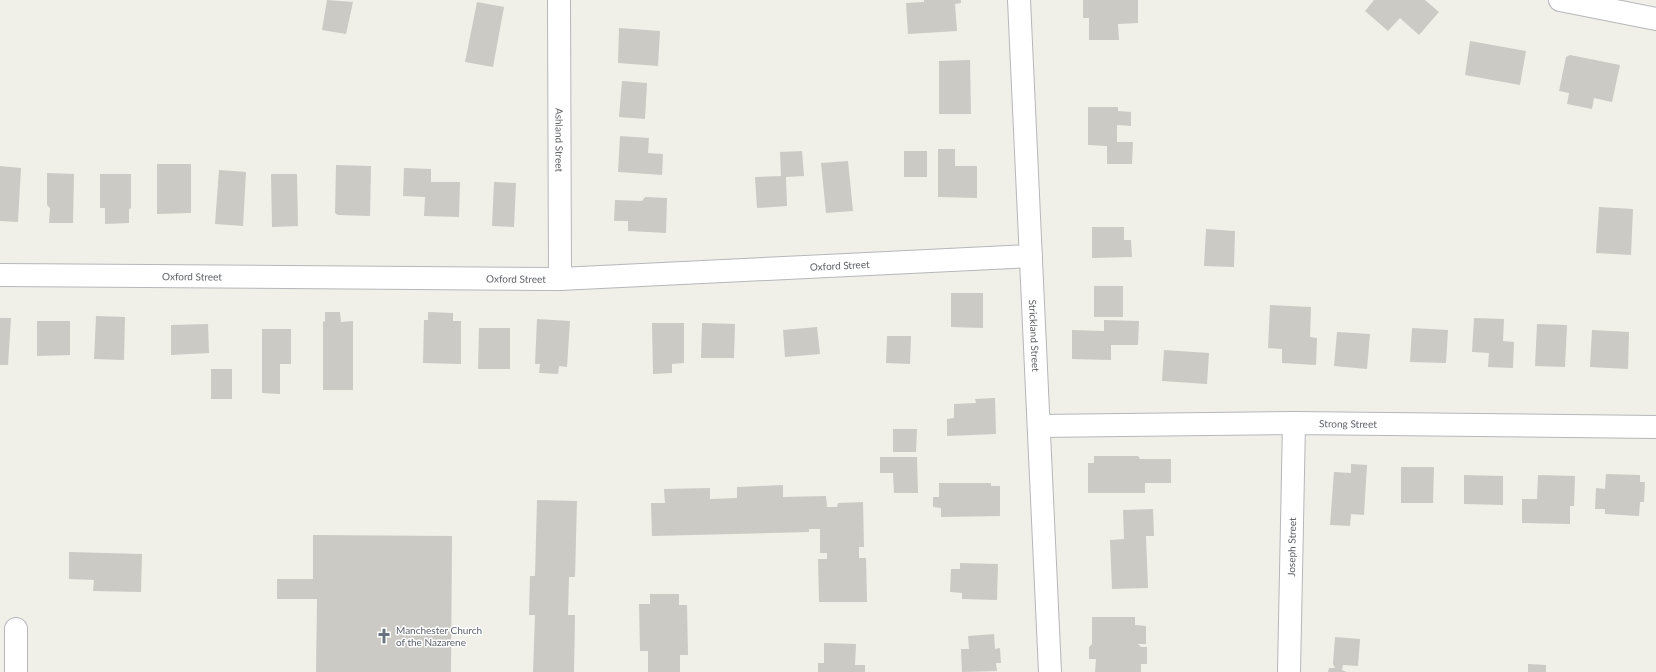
<svg xmlns="http://www.w3.org/2000/svg" width="1656" height="672" viewBox="0 0 1656 672" font-family="Lato,sans-serif">
	<rect width="100%" height="100%" fill="#f0efe8"/>
	<path fill="#cbcac4" d="M327,0L353,2L346,34L322,30Z
		M924,0H961V3L955,4L957,31L908,34L906,3L924,2Z
		M1083,0H1138V23L1118,24L1119,40H1089V18H1083Z
		M1374,0H1425L1439,12L1419,35L1400,18L1388,31L1365,11Z
		M477,2L504,7L493,67L465,62Z
		M619,28L660,31L658,66L618,63Z
		M1470,41L1526,51L1520,85L1465,75Z
		M1570,55L1620,65L1612,102L1594,98L1592,109L1567,104L1569,93L1559,91L1566,57Z
		M970,60L971,114H939V61Z
		M622,81L647,83L645,119L619,117Z
		M1088,107H1118V111L1131,112V126L1117,125V142H1133L1132,164H1107V146L1088,145Z
		M620,136L649,138L648,153L663,154L662,175L618,172Z
		M938,149H955V166H977V198L938,197Z
		M802,151L804,176L786,177L787,206L757,208L755,177L781,176L780,152Z
		M904,151H927V177H904Z
		M848,161L853,211L826,213L821,163Z
		M157,164H191V213L157,214Z
		M336,165L371,166L370,216L338,215L335,213Z
		M0,166L21,168L18,222L0,221Z
		M404,168L431,169V182H460L459,217L424,216L425,197L403,196Z
		M219,170L246,172L243,226L215,224Z
		M47,173L74,174L73,223H49L50,208L47,205Z
		M100,174H131V208L129,209V223L105,224V208H100Z
		M271,174H297L298,226L272,227Z
		M494,182L516,183L514,227L492,226Z
		M645,197L667,198L666,233L628,231V221H614L615,200L642,201Z
		M1599,207L1633,209L1631,255L1596,253Z
		M1092,227H1124V240H1131L1132,257L1092,258Z
		M1206,229L1235,231L1234,267L1204,266Z
		M1094,286H1123V317H1094Z
		M951,293H983V328L951,327Z
		M1270,305L1311,307L1310,337L1317,338L1316,365L1282,363V349L1268,348Z
		M325,312H340L341,322L353,321V390H323V321L325,322Z
		M428,312L453,313V321H461V364L423,363L424,320H428Z
		M96,316L125,317L124,360L94,359Z
		M0,318H11L8,365H0Z
		M1474,318L1504,319L1503,341L1514,342L1513,368L1488,367L1489,353L1472,352Z
		M537,319L570,321L567,367L559,366L558,374L539,373L540,364H535Z
		M1104,320L1139,321L1138,345H1111V360L1072,359V330L1104,331Z
		M37,321H70V355L37,356Z
		M652,323H684V363L672,364V373L653,374Z
		M702,323L735,324L734,358H701Z
		M208,324L209,353L171,355V325Z
		M1537,324L1567,325L1565,367L1535,366Z
		M817,327L820,354L785,357L783,330Z
		M479,328H510V369H478Z
		M1412,328L1448,330L1446,363L1410,362Z
		M262,329H291V364H280V394L262,393Z
		M1592,330L1629,332L1628,369L1590,367Z
		M1337,332L1370,334L1367,369L1334,366Z
		M887,336H911L910,364L886,363Z
		M1164,350L1209,353L1207,384L1162,381Z
		M211,369H232V399H211Z
		M995,398L996,434L947,436V419L954,418V404L976,403L975,399Z
		M893,429H917L916,452H893Z
		M1094,456H1138L1140,459H1171V483H1145V493H1088V463H1094Z
		M880,457H917L918,493H894L893,473H880Z
		M1351,464L1367,465L1364,515L1351,514L1350,526L1330,525L1334,472L1351,473Z
		M1401,467H1434L1433,503H1401Z
		M1606,474L1640,475V482H1645L1644,502H1640L1639,516L1605,514V509H1595L1596,488L1605,489Z
		M1464,475L1503,476V505L1464,504Z
		M1538,475L1575,476L1574,506H1570V524L1522,523V499H1537Z
		M939,483H991V486H1000V516L941,517V508L933,507V497H939Z
		M783,485V497L826,496L827,507H837L838,503L863,502L864,547H859V558H866L867,602H819L818,559H827V553H820V529H809V532L652,536L651,503H665L664,489L710,488V499L737,498V487Z
		M537,500L577,501L575,577H569L568,615H575L574,672H533L535,615H529L530,576H535Z
		M1153,509L1154,536H1146L1148,588L1112,589L1110,540L1124,539L1123,510Z
		M313,535L452,536L451,672H316L317,599H277V579H313Z
		M69,552L142,554L141,592L93,591L94,580L69,579Z
		M960,563L998,564L997,600L962,599V593L950,592L951,569H960Z
		M650,594H679V605H687L688,655H680V672H648V651H640L639,604H650Z
		M1092,617H1135V625L1146,626V644H1138L1141,647H1147V664H1141V672H1095L1096,659H1089V647L1092,644Z
		M994,634L995,649L1000,648L1001,663H996L997,671L962,672L961,649H969L968,636Z
		M1335,637L1360,639L1358,666L1343,665L1342,670L1347,672H1328L1329,668H1335L1333,664Z
		M824,643L856,644L855,665H865V672H818V663H824Z
		M1528,664L1546,665V672H1528Z"/>
	<g fill="none" stroke-linecap="round" stroke-linejoin="round">
		<defs>
			<g id="street">
				<path id="s1" d="M559,0L560,279"/>
				<path id="s2" d="M1019,0L1050,672"/>
				<path d="M1560,0L1656,19"/>
				<path id="s3" d="M0,275L560,279L1031,256"/>
				<path id="s4" d="M1039,426L1294,423L1656,427"/>
				<path d="M16,629V672"/>
				<path id="s5" d="M1289,672L1294,423"/>
			</g>
		</defs>
		<use href="#street" stroke="#b5b7bb" stroke-width="24"/>
		<use href="#street" stroke="#fff" stroke-width="22"/>
	</g>
	<defs>
		<symbol id="church-bare" viewBox="-9 -9 18 18"><path d="M-1.2-6h2.4v3.5h3.3v2.4h-3.3V6h-2.4V-.1h-3.3v-2.4h3.3Z" fill="#6b7280" stroke="#fff" stroke-width="2.5" paint-order="stroke"/></symbol>
	</defs>
	<g fill-rule="evenodd">
		<use href="#church-bare" x="373" y="625" width="22" height="22"/>
	</g>
	<g text-anchor="middle" stroke-width="3" stroke-linejoin="round" paint-order="stroke">
		<g font-size="10" fill="#5f6266" stroke="#fff">
			<text dy="4" stroke="none"><textPath href="#s1" startOffset="140">Ashland Street</textPath></text>
			<text dy="4" stroke="none"><textPath href="#s3" startOffset="840">Oxford Street</textPath></text>
			<text dy="4" stroke="none"><textPath href="#s3" startOffset="192">Oxford Street</textPath></text>
			<text dy="4" stroke="none"><textPath href="#s3" startOffset="516">Oxford Street</textPath></text>
			<text dy="4" stroke="none"><textPath href="#s2" startOffset="336">Strickland Street</textPath></text>
			<text dy="4" stroke="none"><textPath href="#s4" startOffset="309">Strong Street</textPath></text>
			<text dy="4" stroke="none"><textPath href="#s5" startOffset="125">Joseph Street</textPath></text>
		</g>
		<g font-size="10" fill="#5b616d" stroke="#fff" text-anchor="start">
			<text x="396" y="634">Manchester Church<tspan x="396" dy="12">of the Nazarene</tspan></text>
		</g>
	</g>
</svg>
